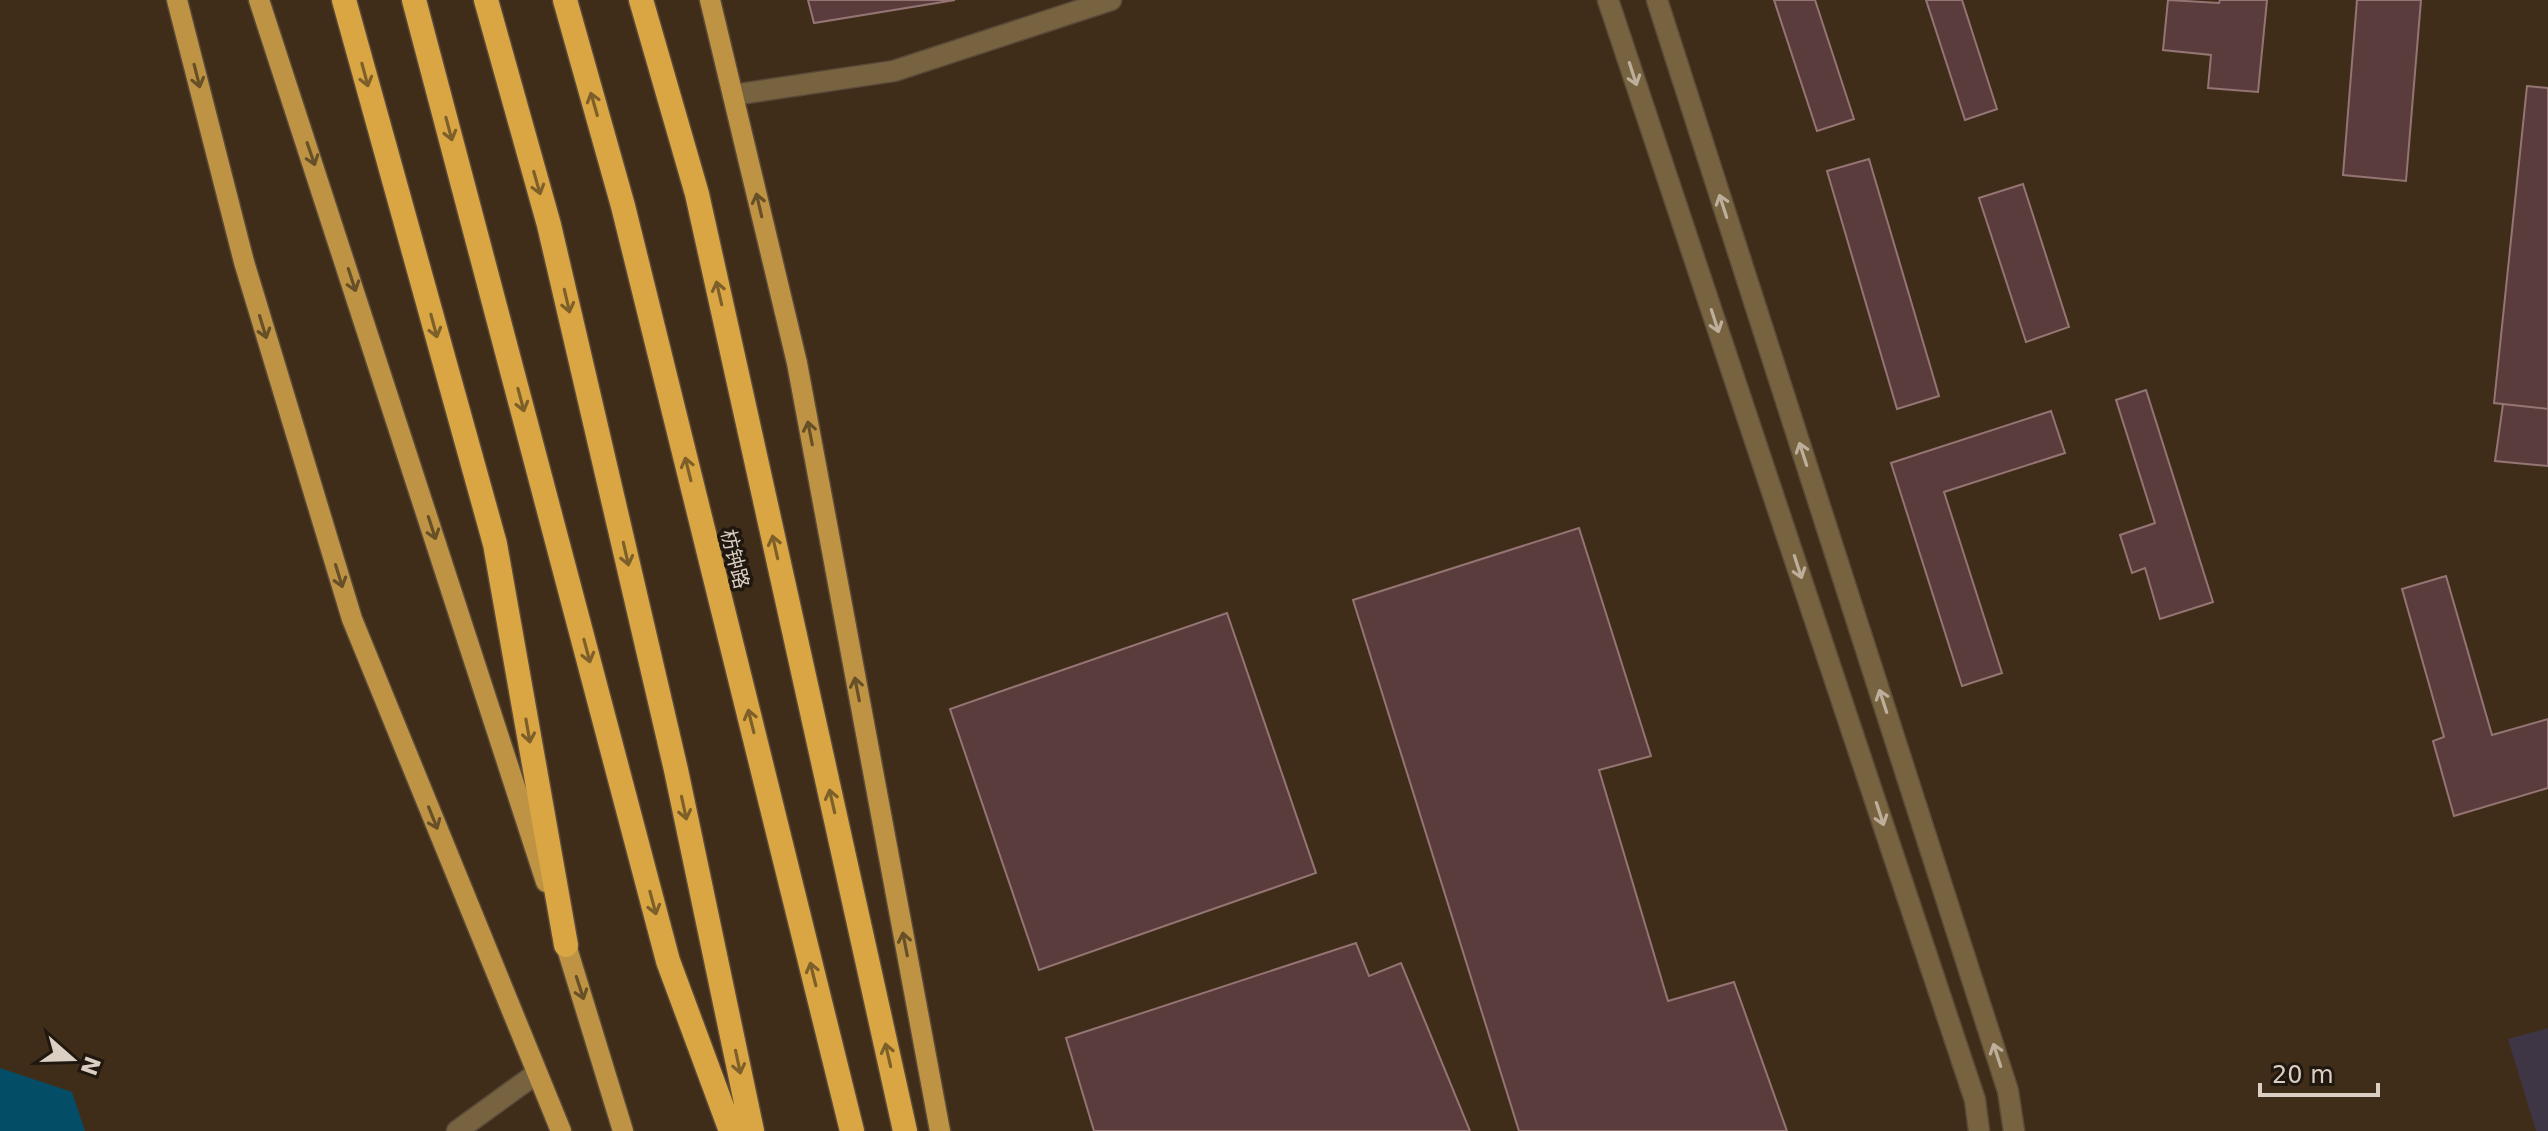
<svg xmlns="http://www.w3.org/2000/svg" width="2548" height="1131" viewBox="0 0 2548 1131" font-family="'DejaVu Sans','Noto Sans SC',sans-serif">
	<rect width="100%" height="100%" fill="#3f2d1a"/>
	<path fill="#3e3545" d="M2548,1028V1131H2536L2508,1039Z"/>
	<path fill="#034d67" d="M0,1068L72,1092L85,1131H0Z"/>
	<path fill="#593c3b" stroke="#957574" stroke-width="2" d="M808,0H955L814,23Z
		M1774,0H1815L1854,119L1817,131Z
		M1926,0H1962L1997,109L1965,120Z
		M2168,0L2219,3L2220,0H2267L2258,92L2208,88L2211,55L2163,50Z
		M2357,0H2421L2406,181L2343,175Z
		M2527,86L2548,88V409L2494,403Z
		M1869,159L1939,396L1897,409L1827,171Z
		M2023,184L2069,327L2026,342L1979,198Z
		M2146,390L2213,602L2160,619L2145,568L2132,573L2120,535L2155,523L2116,400Z
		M2503,404L2548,409V466L2495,461Z
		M2051,411L2065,453L1944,492L2002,673L1962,686L1891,463Z
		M1579,528L1651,756L1599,770L1668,1001L1734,982L1787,1131H1519L1353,600Z
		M2446,576L2492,735L2548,719V788L2454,816L2433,741L2444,737L2402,589Z
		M1227,613L1316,873L1039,970L950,709Z
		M1356,943L1369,976L1401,963L1470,1131H1094L1066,1038Z"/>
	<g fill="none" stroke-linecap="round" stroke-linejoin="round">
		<defs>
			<path id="minor" d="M1608,0L1975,1100L1979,1131
				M1657,0L2008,1091L2014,1131
				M733,95L894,71L1111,0
				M457,1131L537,1073"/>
			<path id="major" d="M177,0L244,262L352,619L561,1131
				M259,0L546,882
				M710,0L797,363L940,1131
				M562,932L623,1131"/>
			<path id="highway" d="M344,0L495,544L566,945
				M414,0L668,961L731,1131
				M486,0L549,225L676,770L752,1131
				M565,0L623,206L852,1131
				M641,0L697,194L905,1131"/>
		</defs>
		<use href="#minor" stroke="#5b4a39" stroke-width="23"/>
		<use href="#major" stroke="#5b4a39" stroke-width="23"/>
		<use href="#highway" stroke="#5b4a39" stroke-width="27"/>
		<use href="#minor" stroke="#786340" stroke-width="20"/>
		<use href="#major" stroke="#be9344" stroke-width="20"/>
		<use href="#highway" stroke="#daa644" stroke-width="24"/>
	</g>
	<defs><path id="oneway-shaft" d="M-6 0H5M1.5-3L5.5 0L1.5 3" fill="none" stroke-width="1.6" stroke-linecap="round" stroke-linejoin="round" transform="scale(2)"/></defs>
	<g stroke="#bdaf9c">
		<use href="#oneway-shaft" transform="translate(1633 74) rotate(72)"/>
		<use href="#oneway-shaft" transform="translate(1723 206) rotate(-108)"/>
		<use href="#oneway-shaft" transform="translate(1715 321) rotate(72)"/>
		<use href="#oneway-shaft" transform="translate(1803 454) rotate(-108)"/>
		<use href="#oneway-shaft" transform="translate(1798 567) rotate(72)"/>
		<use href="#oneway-shaft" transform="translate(1883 701) rotate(-108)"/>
		<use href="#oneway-shaft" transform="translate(1880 814) rotate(72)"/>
		<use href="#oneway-shaft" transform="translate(1997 1055) rotate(-108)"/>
	</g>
	<g stroke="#7d5f2a">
		<use href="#oneway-shaft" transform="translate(365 75) rotate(75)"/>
		<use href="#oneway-shaft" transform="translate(594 104) rotate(-106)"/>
		<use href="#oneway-shaft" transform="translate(449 129) rotate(75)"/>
		<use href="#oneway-shaft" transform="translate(537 183) rotate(74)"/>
		<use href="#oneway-shaft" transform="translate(719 293) rotate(-103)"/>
		<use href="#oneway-shaft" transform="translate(567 301) rotate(77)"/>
		<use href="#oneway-shaft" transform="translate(434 326) rotate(75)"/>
		<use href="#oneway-shaft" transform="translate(521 400) rotate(75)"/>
		<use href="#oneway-shaft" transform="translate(688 469) rotate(-104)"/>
		<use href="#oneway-shaft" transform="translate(775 547) rotate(-103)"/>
		<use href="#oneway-shaft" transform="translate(626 554) rotate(77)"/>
		<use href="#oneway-shaft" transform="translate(587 651) rotate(75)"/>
		<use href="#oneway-shaft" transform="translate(751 721) rotate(-104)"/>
		<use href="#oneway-shaft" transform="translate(528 731) rotate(80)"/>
		<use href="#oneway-shaft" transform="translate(832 801) rotate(-103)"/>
		<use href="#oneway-shaft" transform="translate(684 808) rotate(78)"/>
		<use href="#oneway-shaft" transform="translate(653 903) rotate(75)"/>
		<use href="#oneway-shaft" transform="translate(813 974) rotate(-104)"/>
		<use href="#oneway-shaft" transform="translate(888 1055) rotate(-103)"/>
		<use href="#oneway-shaft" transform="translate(738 1062) rotate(78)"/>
	</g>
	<g stroke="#674f27">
		<use href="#oneway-shaft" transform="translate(197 76) rotate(76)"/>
		<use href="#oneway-shaft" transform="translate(311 154) rotate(71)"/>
		<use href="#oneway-shaft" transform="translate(759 205) rotate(-103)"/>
		<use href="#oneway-shaft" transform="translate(352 280) rotate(72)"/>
		<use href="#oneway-shaft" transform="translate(263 327) rotate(73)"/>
		<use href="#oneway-shaft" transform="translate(810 433) rotate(-101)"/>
		<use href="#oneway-shaft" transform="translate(432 528) rotate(72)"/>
		<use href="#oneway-shaft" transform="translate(339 576) rotate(73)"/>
		<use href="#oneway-shaft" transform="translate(857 689) rotate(-101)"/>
		<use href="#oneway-shaft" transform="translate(433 818) rotate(68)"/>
		<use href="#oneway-shaft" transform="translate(905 944) rotate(-101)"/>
		<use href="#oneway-shaft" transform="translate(580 988) rotate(72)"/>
	</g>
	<g text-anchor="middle" stroke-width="7" stroke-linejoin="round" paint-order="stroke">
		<g font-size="20" fill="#dbcfc4" stroke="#20180f">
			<text transform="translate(735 559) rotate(76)" y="7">枋钟路</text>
		</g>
	</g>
	<g transform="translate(72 1059) rotate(110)" stroke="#20180f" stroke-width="6" paint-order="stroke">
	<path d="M0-6L14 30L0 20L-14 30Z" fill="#dbcfc4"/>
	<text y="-12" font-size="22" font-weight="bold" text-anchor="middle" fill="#dbcfc4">N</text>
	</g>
	<path d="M2260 1083v12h118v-12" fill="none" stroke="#dbcfc4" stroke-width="4"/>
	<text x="2272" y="1083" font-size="24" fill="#dbcfc4" stroke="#20180f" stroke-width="6" paint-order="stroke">20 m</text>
</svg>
